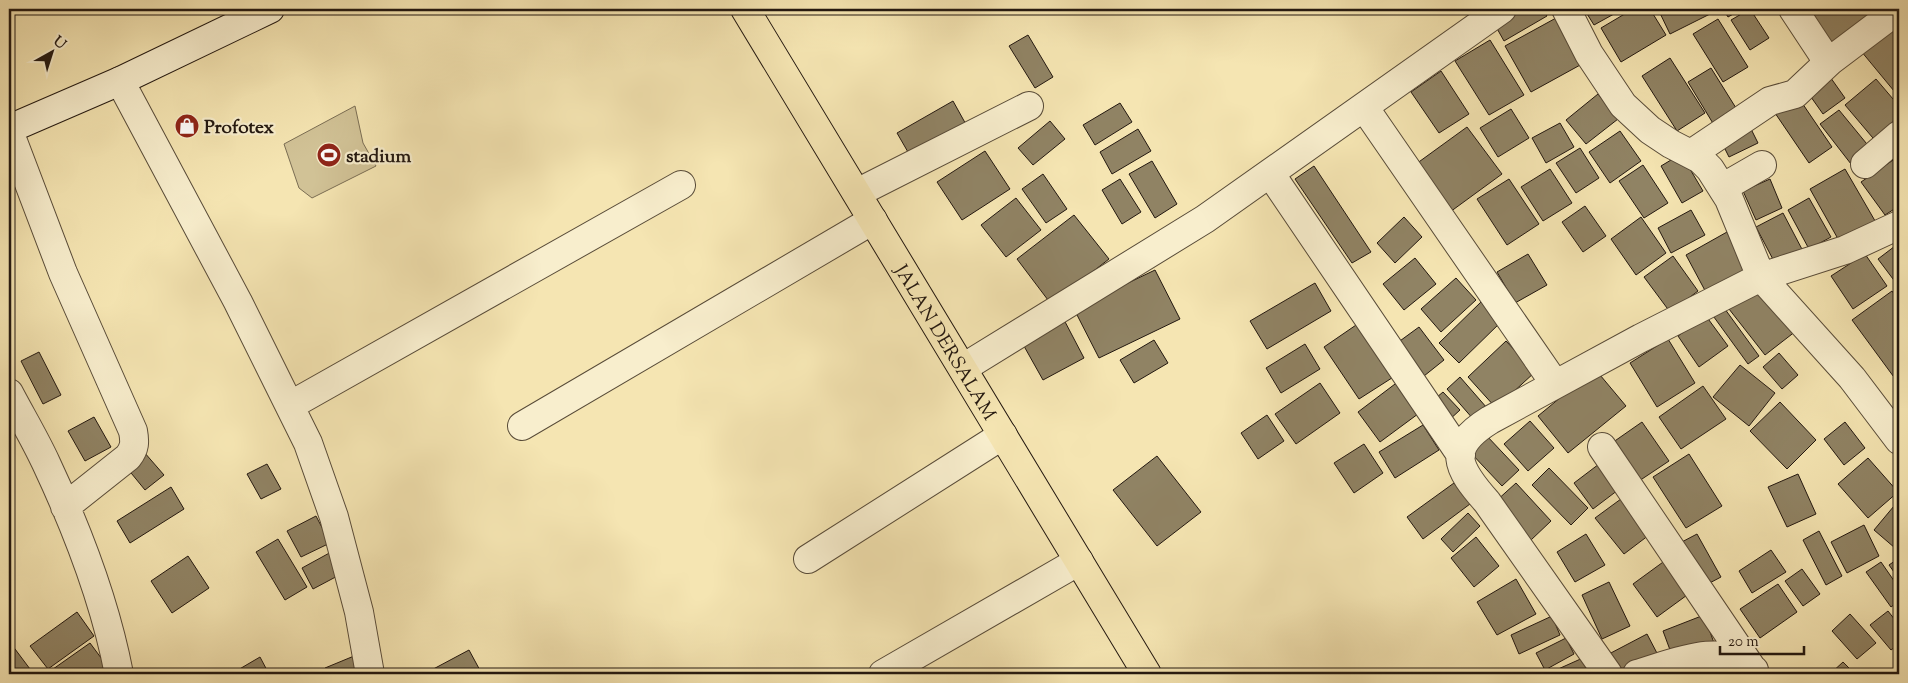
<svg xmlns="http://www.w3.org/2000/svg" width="1908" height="683" viewBox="0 0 1908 683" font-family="'Sorts Mill Goudy',serif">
	<rect width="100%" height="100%" fill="#f5e5b2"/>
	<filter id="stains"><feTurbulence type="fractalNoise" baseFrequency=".004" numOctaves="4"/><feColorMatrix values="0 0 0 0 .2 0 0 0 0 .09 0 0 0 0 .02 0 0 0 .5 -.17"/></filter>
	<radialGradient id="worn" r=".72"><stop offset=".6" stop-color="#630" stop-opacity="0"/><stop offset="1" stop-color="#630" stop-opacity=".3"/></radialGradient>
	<path fill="#d1c296" stroke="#7a6d53" d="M355,106L363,143L376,166L312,198L299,188L284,144Z"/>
	<path fill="#908364" stroke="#231810" d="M1522,9H1543L1547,16L1504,41L1495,25Z
		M1584,9H1623L1594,25Z
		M1633,9H1650L1666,35L1621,62L1601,28Z
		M1658,9H1713L1714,12L1670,34Z
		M1723,9H1742L1728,17Z
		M1750,9L1769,38L1750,50L1731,20Z
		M1800,9H1870L1876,17L1833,50Z
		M1556,18L1582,64L1531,92L1505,46Z
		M1718,19L1748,67L1723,82L1693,34Z
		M1899,19V97L1861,51Z
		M1028,35L1053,77L1035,88L1009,46Z
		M1490,40L1524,95L1489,115L1455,61Z
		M1670,58L1705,113L1677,131L1642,76Z
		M1711,68L1741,116L1717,130L1688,82Z
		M1441,71L1469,114L1439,133L1411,92Z
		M1828,74L1845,98L1823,114L1806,90Z
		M1876,79L1899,106V126L1878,144L1845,105Z
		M1598,94L1618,119L1586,144L1566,120Z
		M1798,97L1832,147L1809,163L1775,113Z
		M953,101L968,128L912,159L897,133Z
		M1120,103L1132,122L1095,145L1083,125Z
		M1511,109L1529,138L1498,157L1480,128Z
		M1839,110L1871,149L1851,164L1820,124Z
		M1050,121L1065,139L1033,165L1018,148Z
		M1560,123L1574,147L1546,163L1532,138Z
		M1749,125L1758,143L1729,157L1720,139Z
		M1467,127L1502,174L1450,212L1416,164Z
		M1138,129L1151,151L1112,174L1100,152Z
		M1620,131L1641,161L1610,183L1589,152Z
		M1580,148L1599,178L1576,193L1556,163Z
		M985,151L1010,189L962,220L937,182Z
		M1681,154L1703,191L1682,203L1661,166Z
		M1899,156V206L1885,215L1861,182Z
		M1152,161L1177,204L1155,218L1129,174Z
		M1643,165L1668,203L1644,218L1619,181Z
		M1314,166L1371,252L1352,263L1295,179Z
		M1550,169L1572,203L1543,221L1521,187Z
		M1845,169L1878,226L1842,246L1810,189Z
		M1043,174L1067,209L1046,223L1022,189Z
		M1120,179L1141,212L1122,224L1102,190Z
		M1509,179L1539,224L1507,245L1477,199Z
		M1770,179L1782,208L1756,220L1743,191Z
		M1016,198L1041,230L1006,257L981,225Z
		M1809,198L1831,237L1809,249L1788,210Z
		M1585,206L1606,236L1583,252L1562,222Z
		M1691,210L1705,235L1671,253L1658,228Z
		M1783,213L1804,253L1777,267L1756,227Z
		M1074,215L1109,259L1051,304L1017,259Z
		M1404,217L1422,237L1395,263L1377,243Z
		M1641,217L1666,253L1636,275L1611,239Z
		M1727,232L1750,275L1709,298L1686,255Z
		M1899,243V287L1878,259Z
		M1528,254L1547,285L1515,303L1497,272Z
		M1865,254L1887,286L1853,309L1831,276Z
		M1673,256L1698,291L1670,312L1644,277Z
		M1415,258L1436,284L1404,310L1383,284Z
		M1155,270L1180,319L1099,358L1074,309Z
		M1456,278L1476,300L1441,332L1421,309Z
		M1315,283L1331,311L1267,349L1250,321Z
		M1760,285L1796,331L1765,355L1729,309Z
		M1892,291L1899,301V384L1852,320Z
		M1482,301L1502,321L1459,363L1439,343Z
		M1722,305L1759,356L1748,364L1711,313Z
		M1062,316L1084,358L1043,380L1020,339Z
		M1706,316L1728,346L1699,367L1678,336Z
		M1359,323L1395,376L1359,399L1324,347Z
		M1419,327L1444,360L1419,380L1393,346Z
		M1668,339L1695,383L1657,407L1630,363Z
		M1154,340L1168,363L1134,383L1120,360Z
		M1506,341L1535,372L1496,408L1468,377Z
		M1305,344L1320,369L1281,393L1266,368Z
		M39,352L61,395L43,404L21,361Z
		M1779,353L1798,375L1782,389L1763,367Z
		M1740,365L1775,393L1749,426L1713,397Z
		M1595,369L1626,406L1568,453L1538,416Z
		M1460,377L1487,408L1474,420L1447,389Z
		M1399,381L1422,411L1380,442L1358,412Z
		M1320,383L1340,413L1296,444L1275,414Z
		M1703,386L1726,419L1681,449L1659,417Z
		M1443,392L1460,410L1448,421L1430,403Z
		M1780,402L1816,440L1787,469L1750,431Z
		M1267,415L1284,441L1258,459L1241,433Z
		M94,417L111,447L85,461L68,431Z
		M1530,421L1554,448L1528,471L1504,444Z
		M1642,422L1669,461L1636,483L1609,445Z
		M1845,422L1865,448L1844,465L1824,439Z
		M1423,425L1439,450L1395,478L1379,452Z
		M1486,435L1519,470L1502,486L1469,451Z
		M1364,444L1383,473L1354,493L1334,463Z
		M144,452L164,475L145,490L127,468Z
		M1689,454L1722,506L1686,528L1653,477Z
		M1157,456L1201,512L1157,546L1113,490Z
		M1868,458L1898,492L1868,518L1838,484Z
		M1603,461L1622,487L1593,509L1574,483Z
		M267,464L281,489L261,499L247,474Z
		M1549,468L1588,508L1571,525L1532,485Z
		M1798,474L1816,514L1787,527L1768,487Z
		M1454,483L1470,504L1423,539L1407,517Z
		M1516,483L1551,521L1531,540L1495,502Z
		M171,487L184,509L130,543L117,521Z
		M1625,496L1653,532L1624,554L1595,518Z
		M1899,500V542L1895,548L1874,530Z
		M1468,513L1480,526L1453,552L1441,539Z
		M316,516L330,543L301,557L287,531Z
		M1864,525L1879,556L1847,573L1831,542Z
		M1819,531L1842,576L1826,585L1803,540Z
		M1586,534L1605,565L1575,582L1557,552Z
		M1697,534L1721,577L1702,587L1678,544Z
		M1476,537L1499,566L1474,587L1451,558Z
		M278,539L307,587L285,600L256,552Z
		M1771,550L1786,572L1752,593L1739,571Z
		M333,551L345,572L313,589L302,568Z
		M188,556L209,588L172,613L151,581Z
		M1670,557L1694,590L1657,617L1633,584Z
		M1899,558V579L1889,565Z
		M1881,562L1899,588V601L1891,607L1866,572Z
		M1802,569L1820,594L1803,606L1785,581Z
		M1516,579L1536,614L1497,635L1477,602Z
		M1609,582L1630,626L1602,639L1582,595Z
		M1778,584L1797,612L1760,638L1740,609Z
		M1888,611L1899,625V644L1891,650L1870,625Z
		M77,612L94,636L48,669L30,646Z
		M1850,614L1876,643L1857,659L1832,631Z
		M1704,615L1714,643L1673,658L1663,631Z
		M1552,616L1560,635L1519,654L1511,635Z
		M1647,634L1659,657L1627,674H1617L1607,655Z
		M1566,638L1574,654L1545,670L1536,653Z
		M9,641L33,673L31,674H11L9,671Z
		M90,643L113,674H46Z
		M469,650L482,674H424Z
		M354,656L362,674H328L325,668Z
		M260,657L269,674H231Z
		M1585,657L1593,674H1558L1556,670Z
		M1843,662L1855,674H1830Z"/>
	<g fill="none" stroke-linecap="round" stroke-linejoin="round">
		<defs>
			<path id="street" d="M1566,9L1589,54L1623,105L1650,130L1671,144L1700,159L1710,169L1729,199L1761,277L1852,378L1899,440
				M1793,9L1826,59L1830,61L1899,9
				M120,81L238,302L308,443L334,517L359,612L370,674
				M1364,107L1555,384
				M9,131L63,273L133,431C135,442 135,448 128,457L65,507
				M1691,154L1770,101L1795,94L1830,61
				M1865,164L1899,135
				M1270,173L1461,455
				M1722,188L1762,165
				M857,193L1029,106
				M963,368L1205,219L1502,9
				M9,393C21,416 35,439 46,463C78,531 105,601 119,674
				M291,405L681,185
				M522,426L873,220
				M1602,447L1751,667
				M808,559L1003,435
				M883,674L1079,561
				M1608,674L1487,502C1457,468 1445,448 1490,420L1641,338L1761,277L1845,250L1899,225
				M1637,674C1672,664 1723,640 1754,670"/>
			<path id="secondary" d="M9,129L120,81L270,9"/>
			<g id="primary">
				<path id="s1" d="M745,9L1147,674"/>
			</g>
		</defs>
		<use href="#street" stroke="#584b38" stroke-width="30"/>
		<use href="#secondary" stroke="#231810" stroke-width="30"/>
		<use href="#primary" stroke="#231810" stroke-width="30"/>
		<use href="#street" stroke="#f8eecd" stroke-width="28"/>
		<use href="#secondary" stroke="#f8eecd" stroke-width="28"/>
		<use href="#primary" stroke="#f5e5b2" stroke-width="28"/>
	</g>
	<defs>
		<symbol id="shop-disc" viewBox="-11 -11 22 22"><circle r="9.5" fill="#8f2418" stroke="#f8eecd"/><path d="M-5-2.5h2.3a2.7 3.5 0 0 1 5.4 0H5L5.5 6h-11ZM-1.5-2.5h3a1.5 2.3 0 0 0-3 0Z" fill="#fff"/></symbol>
		<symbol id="stadium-disc" viewBox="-11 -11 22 22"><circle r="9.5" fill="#8f2418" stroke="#f8eecd"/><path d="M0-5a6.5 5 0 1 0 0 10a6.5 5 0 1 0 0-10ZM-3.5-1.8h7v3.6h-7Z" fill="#fff"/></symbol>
	</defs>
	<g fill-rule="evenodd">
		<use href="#shop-disc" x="173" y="112" width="28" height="28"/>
		<use href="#stadium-disc" x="315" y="141" width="28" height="28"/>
	</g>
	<g text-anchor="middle" stroke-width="4.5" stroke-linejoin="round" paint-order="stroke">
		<g font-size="19" font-weight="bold" fill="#231810" stroke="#f8eecd" text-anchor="start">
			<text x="204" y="133">Profotex</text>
			<text x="346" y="162">stadium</text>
		</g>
		<g font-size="19" fill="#231810" stroke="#f8eecd">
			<text dy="7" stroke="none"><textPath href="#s1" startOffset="389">JALAN DERSALAM</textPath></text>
		</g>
	</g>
	<rect width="1908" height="683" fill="none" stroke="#f5e5b2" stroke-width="30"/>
	<rect x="10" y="10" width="1888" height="663" fill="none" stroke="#231810" stroke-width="2.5"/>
	<rect x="15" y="15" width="1878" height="653" fill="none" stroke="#231810"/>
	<g transform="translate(52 52) rotate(39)" stroke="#f8eecd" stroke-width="4" paint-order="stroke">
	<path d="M0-4L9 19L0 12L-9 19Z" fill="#231810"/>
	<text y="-8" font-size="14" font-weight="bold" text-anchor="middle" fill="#231810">U</text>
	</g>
	<path d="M1720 646v8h84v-8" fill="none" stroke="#231810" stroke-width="2.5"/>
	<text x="1728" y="646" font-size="15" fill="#231810" stroke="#f8eecd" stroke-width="4" paint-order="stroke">20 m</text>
	<rect width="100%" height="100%" filter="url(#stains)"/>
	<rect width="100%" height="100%" fill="url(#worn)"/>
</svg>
